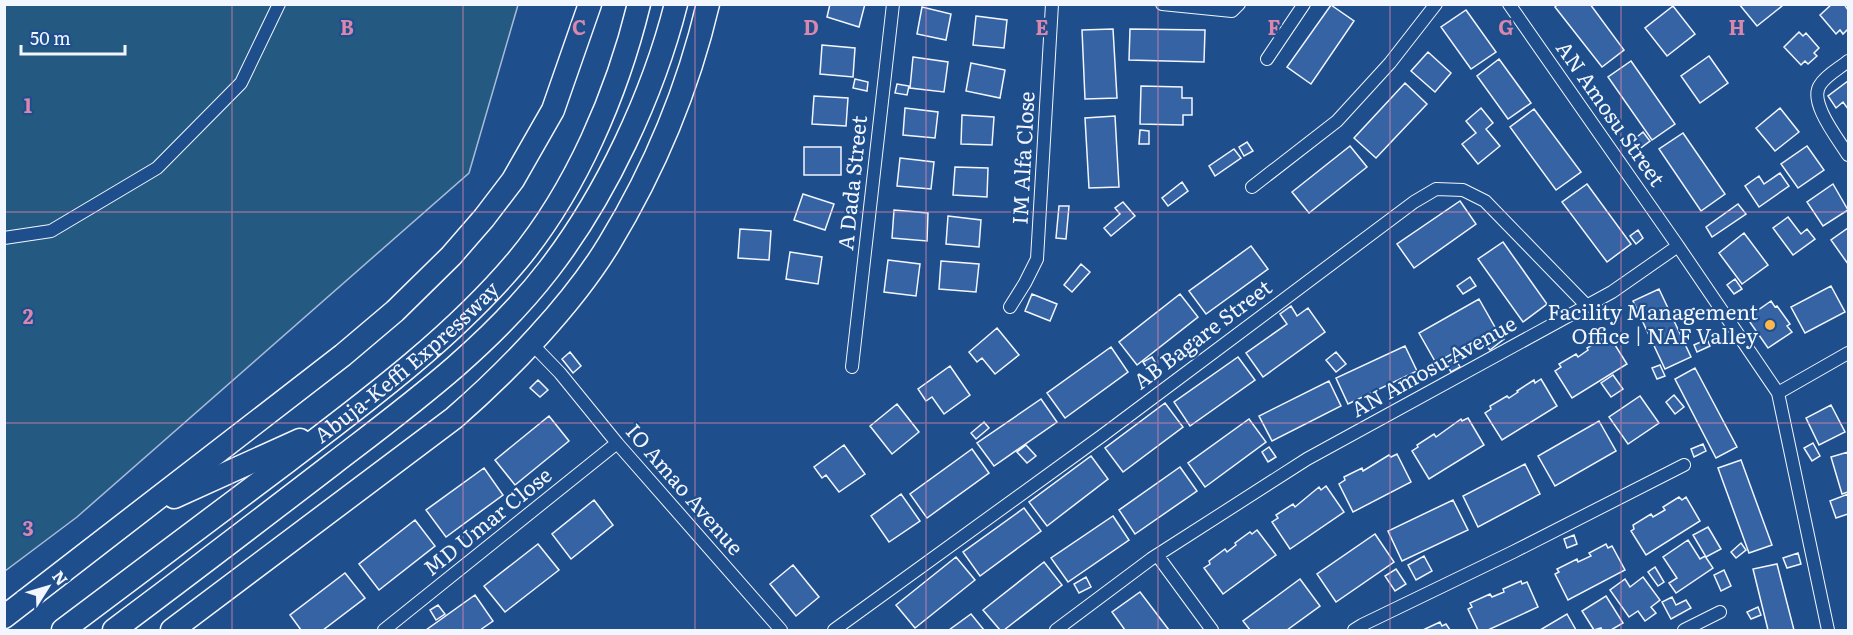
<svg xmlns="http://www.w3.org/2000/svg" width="1853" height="635" viewBox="0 0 1853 635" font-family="Literata,serif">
	<rect width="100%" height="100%" fill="#1f4e8c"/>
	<path fill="#245a82" stroke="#a8bbd7" stroke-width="1.5" d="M5,5H518L469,173L77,517L5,571Z"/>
	<path fill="#3563a3" stroke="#f2f6ff" stroke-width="1.5" d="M830,4H865L859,27L827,17Z
		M1558,4H1590L1624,50L1602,67L1555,7Z
		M1739,4H1780L1782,6L1757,26Z
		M1832,4H1844L1848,10V29L1843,34L1840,30L1836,34L1820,15Z
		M1331,5L1354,21L1311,84L1287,67Z
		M1673,6L1695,34L1667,56L1645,28Z
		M922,7L951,14L946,40L917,34Z
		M1466,10L1496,52L1471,69L1441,27Z
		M976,16L1007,20L1004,48L973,45Z
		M1113,29L1117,98L1085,99L1082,30Z
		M1130,29L1205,30L1204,62L1129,60Z
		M1799,32L1803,36L1806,33L1819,48L1814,53L1817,56L1808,64L1805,61L1801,65L1784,47Z
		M822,45L855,48L853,77L820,74Z
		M1428,52L1451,73L1435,92L1411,71Z
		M1709,56L1728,83L1700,103L1681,76Z
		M913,57L948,62L944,92L910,88Z
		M1499,59L1531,103L1508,119L1477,76Z
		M1631,61L1675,124L1652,140L1608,77Z
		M971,63L1005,70L1000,98L966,91Z
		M855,79L868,82L867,91L853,88Z
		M1848,81V109L1843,102L1836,108L1828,96Z
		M1405,83L1427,104L1376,158L1354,138Z
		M897,84L909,86L907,95L895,93Z
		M1141,86L1182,87V98H1192V115H1183V125L1140,124Z
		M814,96L848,98L846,126L812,124Z
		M905,108L938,112L935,138L903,135Z
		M1481,108L1493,123L1486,129L1500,146L1478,164L1462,144L1476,133L1466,121Z
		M1780,108L1799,132L1775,151L1756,128Z
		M1534,109L1581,172L1556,190L1510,127Z
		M962,115L994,117L992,145L961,144Z
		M1115,116L1119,187L1089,188L1085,118Z
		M1140,130L1149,131V144H1139Z
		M1643,132L1650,141L1638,150L1631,142Z
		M1683,133L1725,194L1701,211L1659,149Z
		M1247,142L1253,151L1244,156L1239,147Z
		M1350,146L1367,167L1309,213L1292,192Z
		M1807,146L1824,170L1798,188L1781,164Z
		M804,147H841V175H804Z
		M1234,149L1241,158L1215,176L1209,166Z
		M900,158L934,162L931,189L897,186Z
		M955,167L988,168L987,197L953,195Z
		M1780,173L1789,186L1759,207L1745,186L1759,176L1764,184Z
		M1182,182L1188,191L1168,206L1162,198Z
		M1587,184L1631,244L1607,262L1562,202Z
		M1833,184L1848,210L1823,226L1807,202Z
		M803,194L834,204L825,230L794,220Z
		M1460,201L1476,224L1414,268L1397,244Z
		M1123,202L1135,216L1111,236L1104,228L1120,214L1115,208Z
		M1738,204L1746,214L1712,237L1706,227Z
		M1059,206H1069L1066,239L1056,238Z
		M894,210L928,213L927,241L892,238Z
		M948,216L981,220L979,247L946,244Z
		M1788,217L1801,234L1807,229L1815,239L1793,255L1773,228Z
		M1848,228V264L1831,240Z
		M740,229L771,231L769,260L738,258Z
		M1638,230L1643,238L1636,244L1630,236Z
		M1744,233L1768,265L1742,284L1719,253Z
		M1503,242L1547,304L1523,322L1478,259Z
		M1251,246L1268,269L1206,314L1189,291Z
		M790,252L822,257L818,284L786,279Z
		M888,260L920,264L916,296L884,292Z
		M941,261L979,264L976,292L939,289Z
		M1081,264L1090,272L1072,292L1064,285Z
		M1470,277L1476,286L1463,294L1457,286Z
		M1735,279L1742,289L1734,294L1727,285Z
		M1831,286L1845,312L1805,333L1791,307Z
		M1659,289L1691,357L1665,369L1633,301Z
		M1032,294L1057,304L1050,321L1025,311Z
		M1180,294L1198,317L1137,365L1119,342Z
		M1479,299L1496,329L1436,363L1419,333Z
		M1771,301L1775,307L1777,306L1790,324L1787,326L1792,332L1768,348L1747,318Z
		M1291,306L1297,316L1308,308L1325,332L1263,377L1246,353L1287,324L1280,314Z
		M997,328L1019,355L995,374L982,358L977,362L969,352Z
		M1498,331L1504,339L1490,350L1484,343Z
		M1610,337L1627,364L1572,398L1555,371L1561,367L1559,364L1576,354L1578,357L1588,350L1587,348L1603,338L1605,340Z
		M1707,339L1710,346L1697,352L1694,345Z
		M1405,346L1417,371L1348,404L1336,378Z
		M1111,347L1128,372L1065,418L1047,393Z
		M570,352L581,366L573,373L562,359Z
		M1336,352L1346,364L1336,372L1326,360Z
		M1152,357L1158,367L1150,373L1143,362Z
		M1238,357L1255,380L1190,426L1174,402Z
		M1455,358L1460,367L1451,372L1446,363Z
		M1660,365L1665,376L1657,379L1652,368Z
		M950,366L970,395L944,414L932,397L926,401L918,389Z
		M1695,368L1737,447L1716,458L1675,379Z
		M1613,375L1623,389L1611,397L1601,383Z
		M1541,379L1557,406L1502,440L1485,413L1491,409L1490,406L1507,396L1509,398L1518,392L1517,391L1534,380L1535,383Z
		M538,380L548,390L540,397L530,388Z
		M1329,381L1341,406L1272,441L1259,416Z
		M1674,395L1684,407L1675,414L1666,402Z
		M1640,396L1659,423L1628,444L1609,417Z
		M1041,399L1057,422L994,466L977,443Z
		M1165,403L1183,427L1123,472L1105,448Z
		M897,404L919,432L892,454L870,426Z
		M1831,405L1845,432L1819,445L1806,418Z
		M549,416L569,441L515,485L495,460Z
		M1468,418L1484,445L1429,479L1412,451L1418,447L1417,445L1434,434L1436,437L1461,419L1462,421Z
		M1249,419L1266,442L1205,487L1188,463Z
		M1599,421L1616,451L1555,486L1538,456Z
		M984,422L989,428L976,439L971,433Z
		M1813,443L1820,456L1812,461L1804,448Z
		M1703,444L1706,451L1694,457L1691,449Z
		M844,445L865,474L839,492L826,475L822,478L814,467Z
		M1026,445L1036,456L1027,463L1017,452Z
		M1269,447L1276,457L1268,462L1262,452Z
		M972,449L989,473L927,518L910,494Z
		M1848,452V492L1842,494L1831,457Z
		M1397,454L1411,482L1353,512L1339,484L1345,480L1344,477L1362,468L1363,471L1389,455L1391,457Z
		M1091,456L1108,479L1047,526L1029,502Z
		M1741,460L1772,545L1749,553L1718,468Z
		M1525,464L1540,494L1478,527L1463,496Z
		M1180,467L1197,491L1135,534L1119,510Z
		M484,468L503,495L446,537L426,510Z
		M1326,486L1344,512L1290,549L1272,522L1278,518L1276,515L1293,504L1295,507L1319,487L1321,490Z
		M901,494L920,521L889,542L871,516Z
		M1848,494V514L1836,518L1830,501Z
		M1679,497L1682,500L1686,497L1700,521L1646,555L1631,531L1634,529L1633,525L1651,514L1653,517L1665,510L1663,507Z
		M594,500L613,525L571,559L552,534Z
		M1453,500L1468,530L1402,561L1388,531Z
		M1024,508L1041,531L980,576L963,552Z
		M1113,516L1129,540L1068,582L1051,558Z
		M415,520L435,546L379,590L359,564Z
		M1708,527L1721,549L1706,557L1693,535Z
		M1257,530L1276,555L1223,594L1204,568L1210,564L1209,561L1225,549L1227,552L1236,545L1235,543L1250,532L1252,534Z
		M1375,534L1394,562L1336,602L1317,574Z
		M1574,535L1577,544L1567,548L1564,539Z
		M1688,540L1700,559L1705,556L1713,568L1676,593L1669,583L1677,578L1663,557Z
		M1741,543L1746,550L1736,558L1731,552Z
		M538,544L559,570L505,612L484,586Z
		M1606,544L1608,548L1612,546L1625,570L1568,600L1555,574L1559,572L1557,569L1577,559L1578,562L1591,556L1589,553Z
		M1798,553L1801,564L1787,568L1783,558Z
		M1424,556L1432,571L1416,580L1408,565Z
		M956,557L975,580L915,628L896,605Z
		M1044,562L1062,585L1004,630H1000L983,610Z
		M1777,564L1794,630H1768L1753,569Z
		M793,565L819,597L796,616L770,584Z
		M1655,567L1664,582L1658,586L1648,572Z
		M1396,569L1406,584L1395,591L1385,576Z
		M1724,570L1731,586L1721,591L1714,575Z
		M345,573L365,598L323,630H301L290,615Z
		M1086,577L1091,587L1079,593L1074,584Z
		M1643,577L1660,600L1651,607L1656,613L1645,621L1638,611L1629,617L1610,590L1625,579L1630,587Z
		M1300,579L1320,606L1287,630H1250L1243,621Z
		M1521,581L1522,584L1527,582L1538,607L1488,630H1478L1468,609L1472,607L1470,603L1490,594L1492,597L1504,592L1503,589Z
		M1140,592L1169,630H1125L1112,612Z
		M475,595L493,621L480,630H426Z
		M1606,596L1623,623L1611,630H1602L1601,628L1594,630L1582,611Z
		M1672,597L1676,605L1686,600L1691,608L1671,619L1662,602Z
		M438,605L445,614L436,620L430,610Z
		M1758,607L1761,615L1751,619L1747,612Z
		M971,614L984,630H949Z
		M1567,614L1576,630H1540Z
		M1440,622L1442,626L1446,624L1450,630H1423Z"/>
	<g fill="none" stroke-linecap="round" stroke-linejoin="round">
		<defs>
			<path id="street" d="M1162,4L1232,11L1239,4
				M1509,4L1678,246
				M1267,59L1304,4
				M1848,61C1840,68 1826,75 1820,85C1808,102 1839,140 1848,155
				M1252,187L1337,121L1390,63L1436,4
				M4,238L51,231L157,168L241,83L279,4
				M1010,307L1025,283L1037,259L1052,4
				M531,343L560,373L617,443L781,630
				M852,367L893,4
				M1778,393L1848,353
				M1157,555L1212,630
				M384,630L617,443
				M834,630L1103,435L1414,202L1436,189L1463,190L1485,201L1587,306
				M1056,630L1151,559L1307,459L1612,292L1678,246L1778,393L1828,630
				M1354,630L1362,625L1513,552L1684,465
				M1684,630L1720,612"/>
			<g id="highway">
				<path d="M174,497L300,440"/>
				<path d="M4,617L343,355L395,311L451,256L484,218L513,180L553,110L590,4"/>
				<path id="s1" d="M63,630C138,574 213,518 288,461C367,401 453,337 517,261C576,190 617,94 639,4"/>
				<path d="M114,630C188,575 261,519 334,463C411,404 490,346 549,269C606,195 653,95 676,4"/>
				<path d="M172,630L454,418C508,371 572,305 609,244C654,170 688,89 708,4"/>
			</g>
		</defs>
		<use href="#street" stroke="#f2f6ff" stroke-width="14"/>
		<use href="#highway" stroke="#f2f6ff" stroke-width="25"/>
		<use href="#street" stroke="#1f4e8c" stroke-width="12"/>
		<use href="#highway" stroke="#1f4e8c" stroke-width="22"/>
	</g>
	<path fill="none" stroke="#da87ad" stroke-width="1.5" stroke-opacity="0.55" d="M232,4V630M463,4V630M695,4V630M926,4V630M1158,4V630M1390,4V630M1621,4V630M4,212H1848M4,423H1848"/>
	<circle fill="#ffb74d" stroke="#1f4e8c" stroke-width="2" cx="1770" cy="325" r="6"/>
	<g text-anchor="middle" stroke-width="4.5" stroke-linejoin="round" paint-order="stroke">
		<g font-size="21" fill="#f2f6ff" stroke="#1f4e8c">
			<text transform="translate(1610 114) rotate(55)" y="7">AN Amosu Street</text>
			<text transform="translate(1024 158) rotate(-87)" y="7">IM Alfa Close</text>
			<text transform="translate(853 183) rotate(-84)" y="7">A Dada Street</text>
			<text transform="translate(1203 335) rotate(-37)" y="7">AB Bagare Street</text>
			<text dy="7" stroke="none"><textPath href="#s1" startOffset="436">Abuja-Keffi Expressway</textPath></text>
			<text transform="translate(1434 367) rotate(-29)" y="7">AN Amosu Avenue</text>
			<text transform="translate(684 490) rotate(49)" y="7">IO Amao Avenue</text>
			<text transform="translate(488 522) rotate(-39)" y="7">MD Umar Close</text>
		</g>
		<g font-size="21" fill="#f2f6ff" stroke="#1f4e8c" text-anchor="end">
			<text x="1758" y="320">Facility Management<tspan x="1758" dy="24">Office | NAF Valley</tspan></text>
		</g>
	</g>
	<g font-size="20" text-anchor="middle" font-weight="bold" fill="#da87ad" stroke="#1f4e8c" stroke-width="4.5" stroke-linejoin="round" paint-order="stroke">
		<text x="347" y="35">B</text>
		<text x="579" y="35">C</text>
		<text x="811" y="35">D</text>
		<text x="1042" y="35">E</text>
		<text x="1274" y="35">F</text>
		<text x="1506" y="35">G</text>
		<text x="1737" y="35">H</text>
		<text x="28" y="113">1</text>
		<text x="28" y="324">2</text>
		<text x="28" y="536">3</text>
	</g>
	<rect width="1853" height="635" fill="none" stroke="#f2f6ff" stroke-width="12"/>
	<g transform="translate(48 587) rotate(53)" stroke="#1f4e8c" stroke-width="4.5" paint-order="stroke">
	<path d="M0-4.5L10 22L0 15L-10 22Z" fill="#f2f6ff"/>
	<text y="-9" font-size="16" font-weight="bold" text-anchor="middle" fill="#f2f6ff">N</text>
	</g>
	<path d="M21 45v9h104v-9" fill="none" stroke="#f2f6ff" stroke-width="3"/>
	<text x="30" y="45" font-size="18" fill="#f2f6ff" stroke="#1f4e8c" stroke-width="4.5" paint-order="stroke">50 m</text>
</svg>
